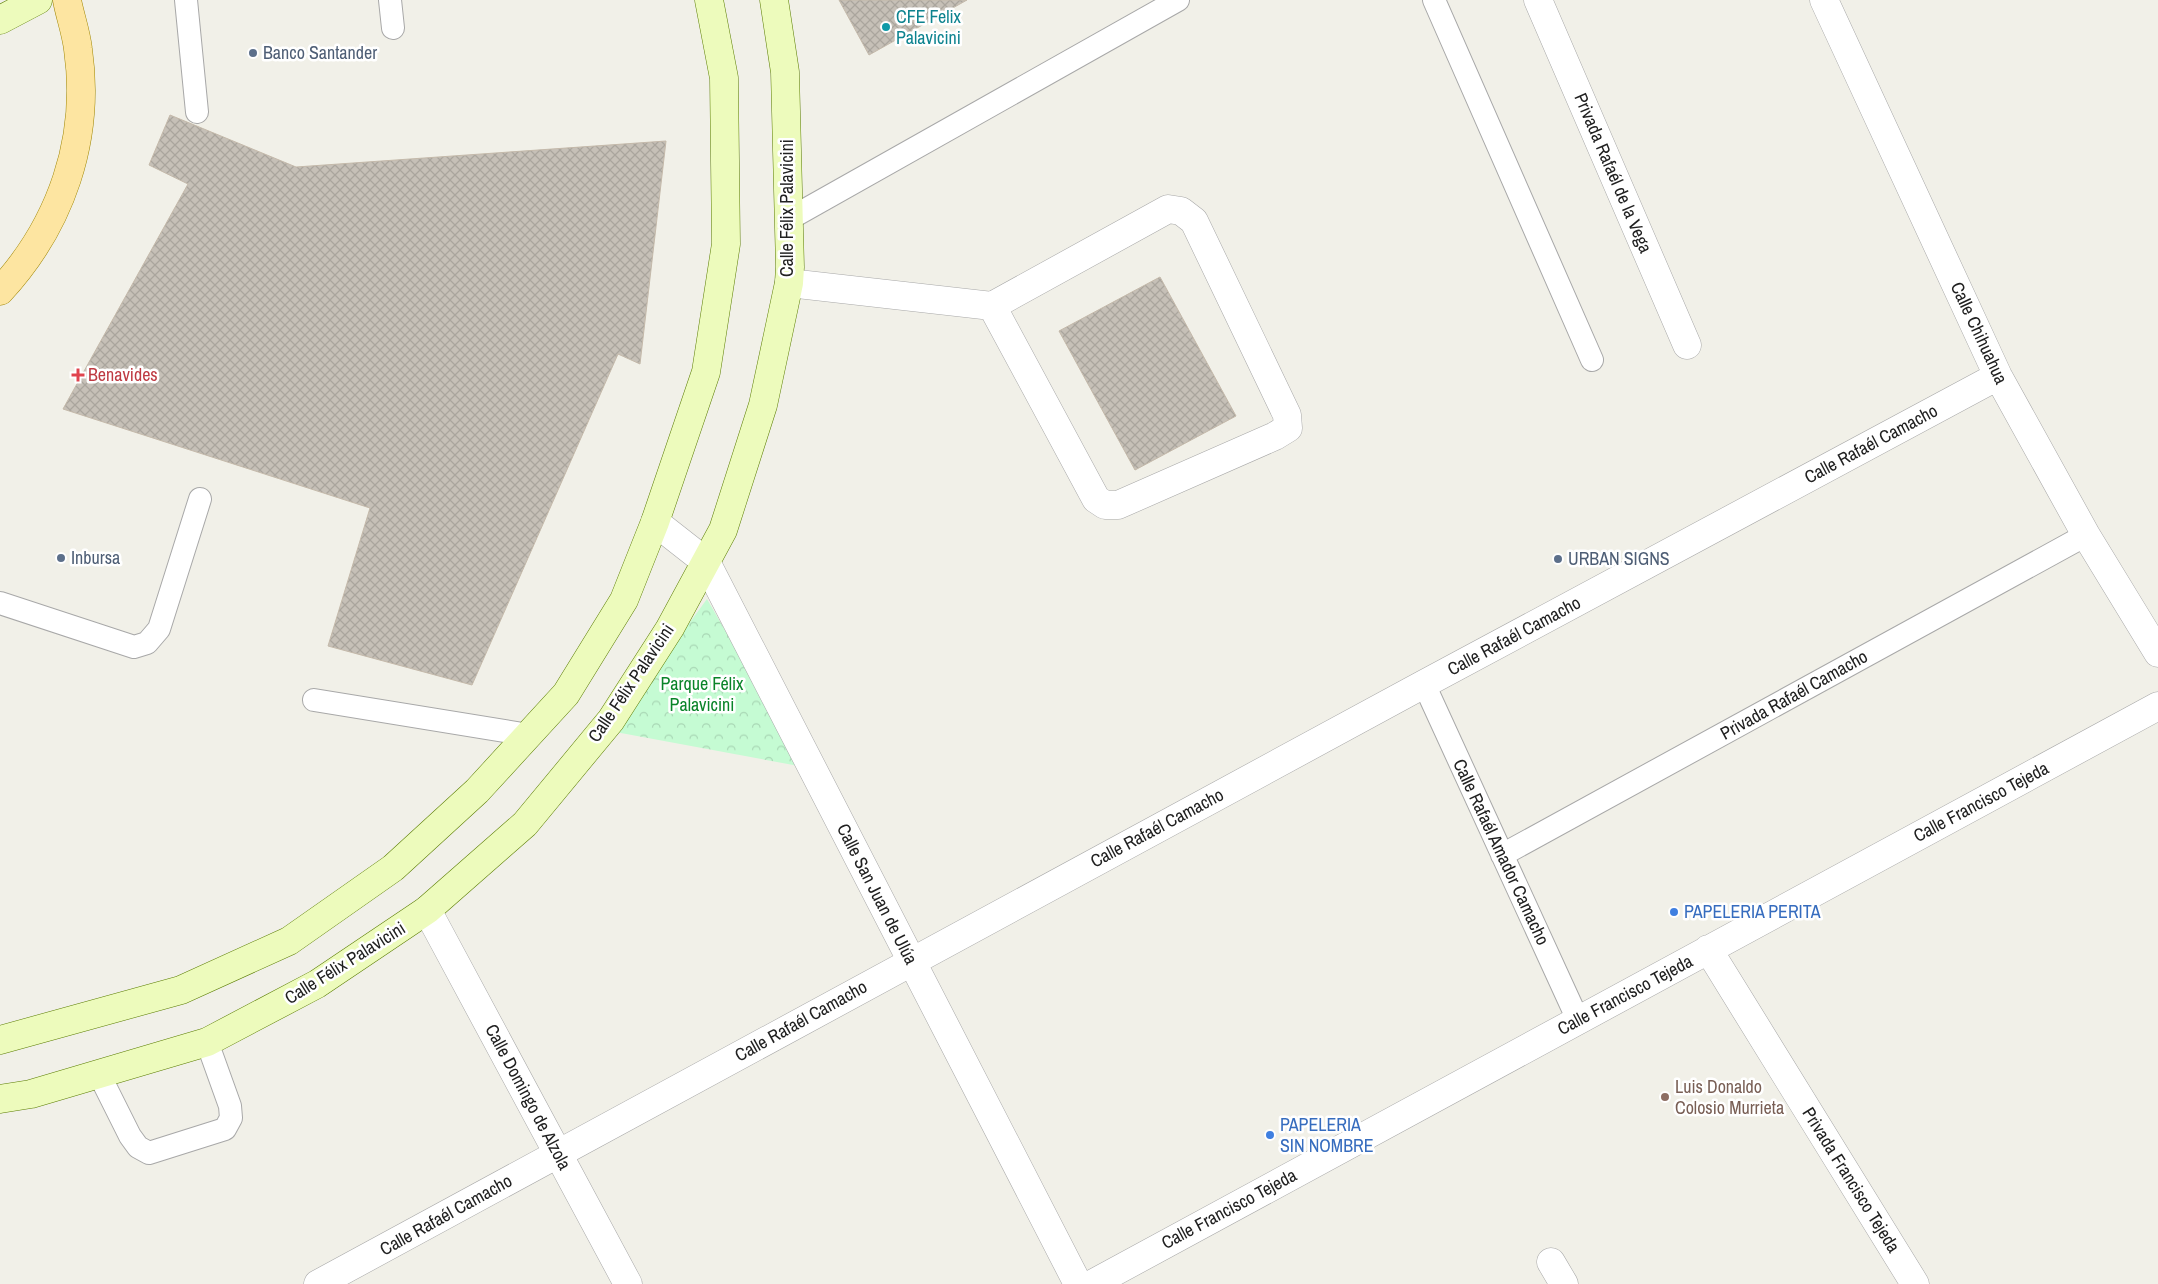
<svg xmlns="http://www.w3.org/2000/svg" width="2158" height="1284" viewBox="0 0 2158 1284" font-family="'Archivo Narrow',sans-serif">
	<defs>
		<pattern id="park-crowns" width="20" height="18" patternUnits="userSpaceOnUse" patternTransform="scale(1.25)"><rect width="20" height="18" fill="#c5fbd3"/><path d="M2 6a3 3 0 1 1 6 0M12 15a3 3 0 1 1 6 0" fill="none" stroke="#a9d7b5"/></pattern>
		<pattern id="building-cross-hatch" width="8" height="8" patternUnits="userSpaceOnUse" patternTransform="scale(1.25)"><rect width="8" height="8" fill="#c6c0b7"/><path d="M0 0l8 8M0 8l8-8" fill="none" stroke="#aaa59d"/></pattern>
	</defs>
	<rect width="100%" height="100%" fill="#f1f0e8"/>
	<path fill="url(#park-crowns)" d="M707,599L804,767L610,731Z"/>
	<path fill="url(#building-cross-hatch)" stroke="#c4b9aa" d="M839,0H967L869,55Z
		M170,115L296,167L666,141L640,364L618,354L472,685L328,646L370,508L63,409L188,184L149,165Z
		M1160,277L1236,416L1135,470L1059,331Z"/>
	<g fill="none" stroke-linecap="round" stroke-linejoin="round">
		<defs>
			<path id="lane" d="M186,0L197,112
				M390,0L393,28
				M1434,0L1592,360
				M789,219L1178,0
				M0,603L134,647L147,643L159,629L200,499
				M1424,684L1578,1020
				M314,700L529,735
				M1502,855L2086,535
				M99,1074L130,1136L138,1147L149,1153L225,1129L231,1118L230,1106L207,1042"/>
			<path id="street" d="M1538,0L1687,345
				M1824,0L1998,376L2086,535L2158,653
				M789,283L992,306L1168,209L1181,211L1194,221L1287,415L1288,428L1275,436L1118,505H1105L1096,499L992,306
				M655,522L706,562L1078,1284
				M427,910L628,1284
				M1708,949L1915,1284
				M1551,1262L1564,1284
				M318,1284L1424,684L1998,376
				M1092,1284L2158,706"/>
			<path id="secondary" d="M0,20L38,0
				M0,1040L181,990L289,941L393,868L477,791L566,694L624,600L655,522L706,372L726,244L724,78L709,0
				M0,1099L31,1094L207,1042L317,984L427,910L525,824L611,720L670,628L723,530L763,405L789,283L790,267L785,72L774,0"/>
			<path id="primary" d="M0,291C61,225 91,139 78,49C76,32 70,16 67,0"/>
		</defs>
		<use href="#lane" stroke="#a8a8a8" stroke-width="24"/>
		<use href="#street" stroke="#a8a8a8" stroke-width="29"/>
		<use href="#secondary" stroke="#5b7d03" stroke-width="29"/>
		<use href="#primary" stroke="#9e8500" stroke-width="29"/>
		<use href="#lane" stroke="#fff" stroke-width="22"/>
		<use href="#street" stroke="#fff" stroke-width="28"/>
		<use href="#secondary" stroke="#edfbbc" stroke-width="28"/>
		<use href="#primary" stroke="#fde5a1" stroke-width="28"/>
	</g>
	<circle fill="#0f9aa8" stroke="#fff" stroke-width="2" cx="886" cy="27" r="5"/>
	<g fill="#5c6f8a" stroke="#fff" stroke-width="2">
		<circle cx="253" cy="53" r="5"/>
		<circle cx="61" cy="558" r="5"/>
		<circle cx="1558" cy="559" r="5"/>
	</g>
	<path fill="#e0444e" stroke="#fff" stroke-width="2" d="M75.5 367.5h5v5h5v5h-5v5h-5v-5h-5v-5h5z"/>
	<g fill="#3f7fe0" stroke="#fff" stroke-width="2">
		<circle cx="1674" cy="912" r="5"/>
		<circle cx="1270" cy="1135" r="5"/>
	</g>
	<circle fill="#8d6e63" stroke="#fff" stroke-width="2" cx="1665" cy="1097" r="5"/>
	<g text-anchor="middle" stroke-width="5" stroke-linejoin="round" paint-order="stroke">
		<g font-size="18" fill="#0d838f" stroke="#fff" text-anchor="start">
			<text x="896" y="23">CFE Felix<tspan x="896" dy="21">Palavicini</tspan></text>
		</g>
		<g font-size="18" fill="#4e5e75" stroke="#fff" text-anchor="start">
			<text x="263" y="59">Banco Santander</text>
			<text x="71" y="564">Inbursa</text>
			<text x="1568" y="565">URBAN SIGNS</text>
		</g>
		<g font-size="18" fill="#212121" stroke="#fff">
			<text transform="translate(1613 173) rotate(67)" y="6">Privada Rafaél de la Vega</text>
			<text transform="translate(787 208) rotate(-90)" y="6">Calle Félix Palavicini</text>
			<text transform="translate(1979 333) rotate(65)" y="6">Calle Chihuahua</text>
			<text transform="translate(1871 444) rotate(-28)" y="6">Calle Rafaél Camacho</text>
			<text transform="translate(1514 636) rotate(-28)" y="6">Calle Rafaél Camacho</text>
			<text transform="translate(631 683) rotate(-56)" y="6">Calle Félix Palavicini</text>
			<text transform="translate(1794 695) rotate(-29)" y="6">Privada Rafaél Camacho</text>
			<text transform="translate(1981 802) rotate(-28)" y="6">Calle Francisco Tejeda</text>
			<text transform="translate(1157 828) rotate(-28)" y="6">Calle Rafaél Camacho</text>
			<text transform="translate(1501 852) rotate(65)" y="6">Calle Rafaél Amador Camacho</text>
			<text transform="translate(877 894) rotate(63)" y="6">Calle San Juan de Ulúa</text>
			<text transform="translate(345 963) rotate(-32)" y="6">Calle Félix Palavicini</text>
			<text transform="translate(1625 995) rotate(-28)" y="6">Calle Francisco Tejeda</text>
			<text transform="translate(801 1021) rotate(-29)" y="6">Calle Rafaél Camacho</text>
			<text transform="translate(528 1097) rotate(62)" y="6">Calle Domingo de Alzola</text>
			<text transform="translate(1851 1180) rotate(58)" y="6">Privada Francisco Tejeda</text>
			<text transform="translate(1229 1209) rotate(-28)" y="6">Calle Francisco Tejeda</text>
			<text transform="translate(446 1215) rotate(-29)" y="6">Calle Rafaél Camacho</text>
		</g>
		<g font-size="18" fill="#be3a42" stroke="#fff" text-anchor="start">
			<text x="88" y="381">Benavides</text>
		</g>
		<g font-size="18" fill="#0a8429" stroke="#fff">
			<text x="702" y="690">Parque Félix<tspan x="702" dy="21">Palavicini</tspan></text>
		</g>
		<g font-size="18" fill="#366cbe" stroke="#fff" text-anchor="start">
			<text x="1684" y="918">PAPELERIA PERITA</text>
			<text x="1280" y="1131">PAPELERIA<tspan x="1280" dy="21">SIN NOMBRE</tspan></text>
		</g>
		<g font-size="18" fill="#785e54" stroke="#fff" text-anchor="start">
			<text x="1675" y="1093">Luis Donaldo<tspan x="1675" dy="21">Colosio Murrieta</tspan></text>
		</g>
	</g>
</svg>
